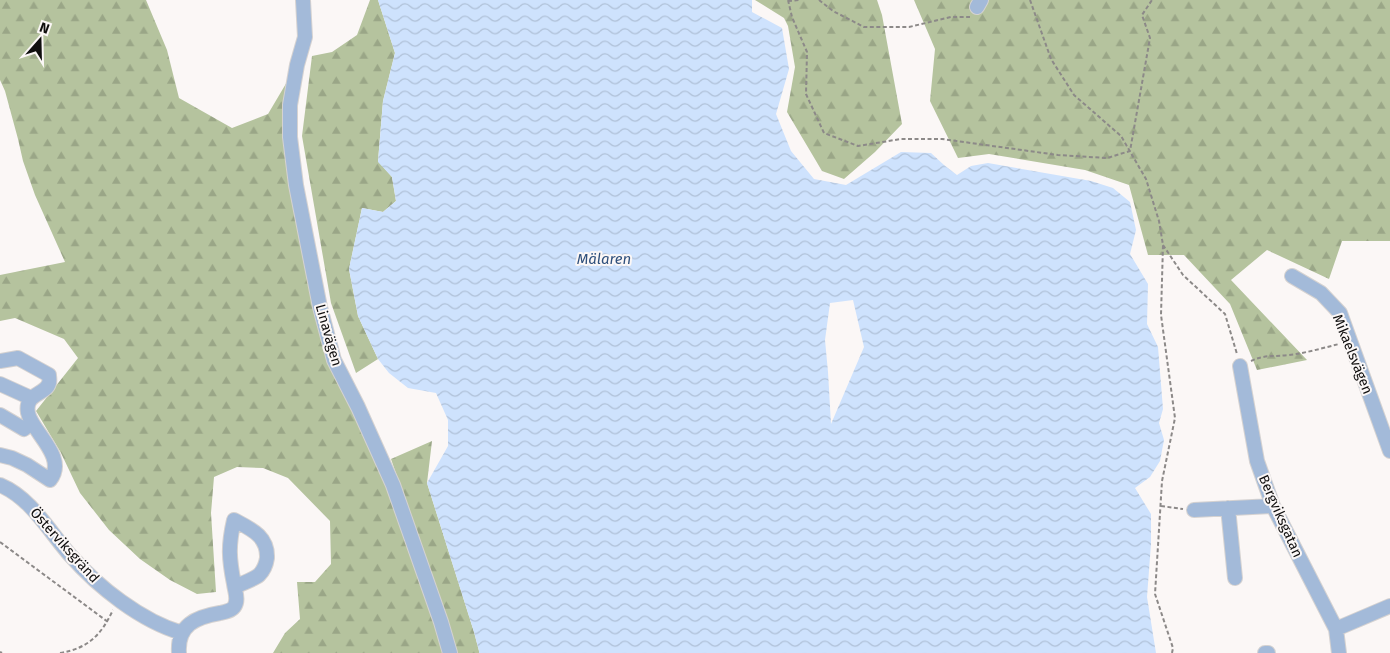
<svg xmlns="http://www.w3.org/2000/svg" width="1390" height="653" viewBox="0 0 1390 653" font-family="'Fira Sans',sans-serif">
	<defs>
		<pattern id="forest-firs" width="22" height="20" patternUnits="userSpaceOnUse" patternTransform="scale(1.25)"><rect width="22" height="20" fill="#b5c39e"/><path d="M5 1l3.5 6h-7zM16 11l3.5 6h-7z" fill="#9aa687"/></pattern>
		<pattern id="water-waves" width="16" height="10" patternUnits="userSpaceOnUse" patternTransform="scale(1.25)"><rect width="16" height="10" fill="#cee2fd"/><path d="M0 5q4-4 8 0t8 0" fill="none" stroke="#b0c1d8"/></pattern>
	</defs>
	<rect width="100%" height="100%" fill="#fbf7f6"/>
	<path fill="url(#forest-firs)" d="M0,0H146L167,50L179,98L232,128L268,114L297,65L290,105L320,307L450,653H273L285,633L300,619L297,582H315L331,564L330,521L288,478L263,468L237,467L214,477L211,513L216,592L197,594L170,580L140,559L109,530L80,493L61,453L36,411L78,358L64,339L15,318L0,321V275L65,262L35,195L23,161L18,139L5,91L0,80Z
		M370,0H378L395,53L383,101L378,161L392,177L396,201L383,212L362,208L349,269L358,316L378,359L356,373L331,303L302,136L312,56L332,52L357,35Z
		M755,0H877L882,15L902,124L875,152L844,179L822,171L787,112L795,67L788,26L784,18Z
		M914,0H1390V241H1342L1329,279L1267,250L1231,280L1307,360L1257,370L1230,304L1184,255H1148L1129,185L1085,170L989,154L958,158L930,101L935,49Z
		M432,441L427,483L474,632L479,651V653H454L445,616L391,459Z"/>
	<path fill="url(#water-waves)" fill-rule="evenodd" d="M378,0H752V12L782,28L789,69L776,114L791,151L814,179L846,185L901,152L931,153L944,165L957,175L971,166L988,163L1091,181L1113,188L1130,202L1136,230L1130,254L1148,284L1147,324L1158,347L1163,409L1159,423L1164,440L1160,461L1150,477L1135,488L1151,514V544L1147,597L1156,653H479V651L474,632L427,483L448,446V420L436,393L408,388L389,373L378,359L358,316L349,269L362,208L383,212L396,201L392,177L378,162L383,101L395,53ZM853,300L864,347L831,424L828,372L825,340L830,303Z"/>
	<g fill="none" stroke-linecap="round" stroke-linejoin="round">
		<defs>
			<path id="minor" d="M303,0L305,37L297,65L290,105V137L296,185L320,307L334,360L358,407L393,485L441,622L450,653
				M977,7L981,0
				M1292,276L1321,293L1340,313L1390,451
				M0,361L18,358L49,375C49,377 50,381 49,383C46,395 24,393 28,413C32,432 68,457 50,480L27,465L12,458L0,455
				M1240,366L1257,461L1273,506L1336,629L1339,653
				M0,384L31,398
				M0,415L24,429L32,422
				M0,485C31,498 49,531 70,555C98,587 141,621 182,633
				M1228,508L1235,578
				M1194,510L1273,506
				M1336,629L1390,606
				M179,653C177,625 196,617 220,613C225,612 231,611 234,607C239,600 235,592 234,584C229,559 228,546 234,520C251,529 268,536 267,558C266,565 264,570 259,575C253,580 242,583 235,587
				M1265,653H1268"/>
		</defs>
		<use href="#minor" stroke="#d5d2d1" stroke-width="16"/>
		<path stroke="#8c8988" stroke-width="2" stroke-dasharray="4 2.5" stroke-linecap="butt" d="M788,0L792,17L807,52L806,94L824,133L858,146L901,139H942L1058,155L1107,158L1130,151L1150,38L1142,15L1152,0
			M819,0L833,11L864,27H909L951,17H970
			M1030,0L1051,59L1074,95L1121,136L1146,179L1159,221L1163,245L1161,315L1175,418L1162,481L1155,594L1173,648L1172,653
			M788,1L799,0
			M1163,245L1183,275L1225,314L1237,354
			M1251,361C1266,354 1274,357 1289,355C1306,353 1323,348 1339,344
			M1161,506L1183,509
			M0,542L108,622
			M0,652L2,653
			M60,653C89,648 101,635 113,610"/>
		<use href="#minor" stroke="#a3bad9" stroke-width="14"/>
	</g>
	<g text-anchor="middle" stroke-width="4" stroke-linejoin="round" paint-order="stroke">
		<g font-size="14" fill="#0f0e0e" stroke="#fbf7f6">
			<text transform="translate(329 335) rotate(74)" y="5">Linavägen</text>
			<text transform="translate(1353 354) rotate(68)" y="5">Mikaelsvägen</text>
			<text transform="translate(1281 516) rotate(66)" y="5">Bergviksgatan</text>
			<text transform="translate(65 545) rotate(48)" y="5">Österviksgränd</text>
		</g>
		<g font-size="15" font-style="italic" fill="#2f507c" stroke="#fbf7f6">
			<text x="604" y="264">Mälaren</text>
		</g>
	</g>
	<g transform="translate(40 40) rotate(20)" stroke="#fbf7f6" stroke-width="4" paint-order="stroke">
	<path d="M0-4L9 19L0 12L-9 19Z" fill="#0f0e0e"/>
	<text y="-8" font-size="14" font-weight="bold" text-anchor="middle" fill="#0f0e0e">N</text>
	</g>
</svg>
